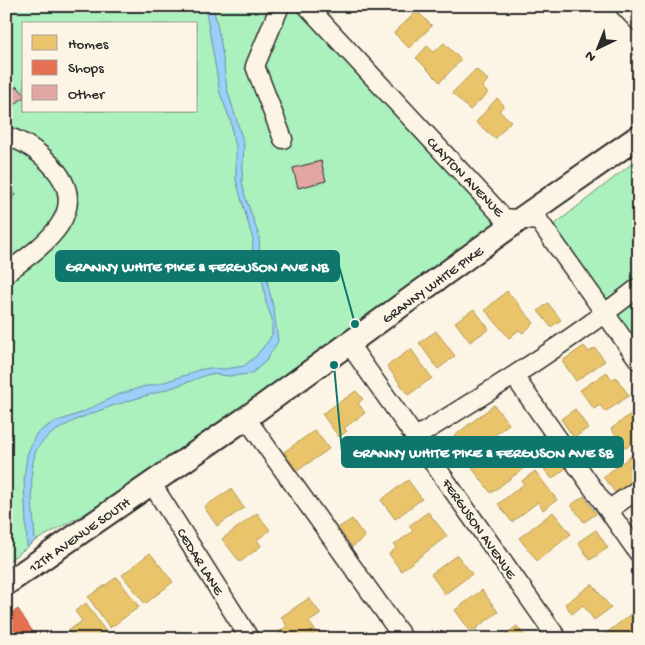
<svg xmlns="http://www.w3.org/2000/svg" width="645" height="645" viewBox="0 0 645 645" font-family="'Gochi Hand',sans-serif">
	<rect width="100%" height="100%" fill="#fcf5e5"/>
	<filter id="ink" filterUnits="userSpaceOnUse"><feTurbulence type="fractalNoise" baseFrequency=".02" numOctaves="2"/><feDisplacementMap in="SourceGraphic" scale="10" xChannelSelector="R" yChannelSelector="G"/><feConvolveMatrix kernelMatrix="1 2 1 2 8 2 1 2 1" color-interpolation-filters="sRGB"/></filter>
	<g filter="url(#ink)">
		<path fill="#aaf1be" stroke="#6a8e74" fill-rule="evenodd" d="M6,6H296L499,223L127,491L35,541L6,563ZM24,24H196V111H24Z
			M639,158V346L554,225Z"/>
		<path fill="#99cff8" stroke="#6d8da6" d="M205,6H213L221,43L227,89L244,144L242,181L245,196L259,236L260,260L266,276L274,311L278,341L266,361L251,374L229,376L211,374L206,375C189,382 172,388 155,393C126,402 46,422 35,453C28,477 34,516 35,541L27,547L24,480L27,455L36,434L52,423L81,413L117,395L142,387L158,384L189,374L198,370L209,368L225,369L244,366L256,356L269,340L272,334V319L266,303L263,283L252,259L253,240L236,180V145L233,139L231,122L220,93Z"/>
		<path fill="#e9c46a" stroke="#b09657" d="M367,6H377L372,11Z
			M417,11L432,26L409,48L394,33Z
			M444,43L461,60L440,82L416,58L427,46L434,52Z
			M476,69L488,80L482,87L488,93L470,110L452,93Z
			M497,98L504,105L499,111L511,121L495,139L476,122Z
			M507,291L534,323L523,333L519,330L509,338L485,310Z
			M548,303L561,320L551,327L538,311Z
			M474,309L489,329L470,342L455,322Z
			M436,331L455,356L438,369L419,343Z
			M584,346L589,352L595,348L605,361L576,381L562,361Z
			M411,349L432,378L408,395L387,366Z
			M607,372L612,380L616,377L629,396L605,412L600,405L594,409L580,390Z
			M356,391L363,399L358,403L365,413L344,428L347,431L339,437L322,414Z
			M494,405L509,424L467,457L460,448L457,451L449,440Z
			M575,409L588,428L574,438L561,419Z
			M633,412L639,419V438L626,448L611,429Z
			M315,430L329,449L297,471L284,452Z
			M504,445L513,458L520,453L528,465L491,493L472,468Z
			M639,450V459L628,467L633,475L629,478L633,484L618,496L603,477Z
			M555,454L566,468L552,479L541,465Z
			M535,471L557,500L543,510L538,502L512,522L498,504L524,484L522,481Z
			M408,480L422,499L395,519L381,500Z
			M231,489L244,508L217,526L204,507Z
			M584,496L596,514L584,522L571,505Z
			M428,512L447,536L401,571L389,554L396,548L394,545L413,531L409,526Z
			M553,512L571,534L537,561L519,538Z
			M257,513L270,530L257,540L261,546L240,562L222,539Z
			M639,518V530L633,522Z
			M352,519L365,537L352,547L338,528Z
			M596,530L608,548L590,560L578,542Z
			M150,553L173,582L145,604L122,575Z
			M457,555L472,574L445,594L431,574Z
			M117,577L139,607L110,628L88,597Z
			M592,584L611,608L594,620L583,605L572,614L565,604Z
			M482,590L498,612L471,632L455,610Z
			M309,598L321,614L309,622L317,633L308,639H284L279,632L287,626L281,617Z
			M86,603L110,638L108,639H73L68,631L82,621L75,611Z
			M632,613L639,622V635L634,639H599Z
			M517,626L527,639H499Z
			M180,631L184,639H166Z"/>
		<path fill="#e76f51" stroke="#af5b46" d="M18,609L33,632L22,639H10L6,633V617Z"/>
		<path fill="#e2a7a2" stroke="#2b2b2b" d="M17,86L24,94V97L13,106L6,98V95Z
			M321,161L326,181L298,188L293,168Z
			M7,185L16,195L7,202L9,204L6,207Z"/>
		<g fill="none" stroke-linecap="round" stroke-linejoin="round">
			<defs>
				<path id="minor" d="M280,6L255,66L283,139
					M307,6L504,218L539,221L639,361
					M624,6L639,22
					M6,136C26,142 40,152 54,168C93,213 41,247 6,273
					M349,344L558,639
					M514,376L639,554
					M246,418L404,639
					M416,437C492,390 568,343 639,287
					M152,484L250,639
					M608,510L639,489"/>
				<path id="major" d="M6,584L246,418L519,220L639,136"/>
			</defs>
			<use href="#minor" stroke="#2b2b2b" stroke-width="21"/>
			<use href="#major" stroke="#2b2b2b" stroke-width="26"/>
			<use href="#minor" stroke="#fcf5e5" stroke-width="18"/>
			<use href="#major" stroke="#fcf5e5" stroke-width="22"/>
		</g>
	</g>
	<g text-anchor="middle" stroke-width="5" stroke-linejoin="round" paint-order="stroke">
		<g font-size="14" fill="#2b2b2b" stroke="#fcf5e5">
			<text transform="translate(466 176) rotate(46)" y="5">CLAYTON AVENUE</text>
			<text transform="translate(432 284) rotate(-36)" y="5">GRANNY WHITE PIKE</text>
			<text transform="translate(480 528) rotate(55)" y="5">FERGUSON AVENUE</text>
			<text transform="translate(79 534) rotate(-35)" y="5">12TH AVENUE SOUTH</text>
			<text transform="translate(201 561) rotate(58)" y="5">CEDAR LANE</text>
		</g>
	</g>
	<path fill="none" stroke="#0f766e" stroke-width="2" d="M355 324L339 266M334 365L342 452"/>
	<g fill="#0f766e" stroke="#fcf5e5" stroke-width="2">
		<circle cx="355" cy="324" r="5"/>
		<circle cx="334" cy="365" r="5"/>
	</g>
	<g fill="#0f766e" stroke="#0f766e" stroke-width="2">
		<rect x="56" y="251" width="283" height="30" rx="5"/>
		<rect x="342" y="437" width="281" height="30" rx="5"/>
	</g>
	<g font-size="15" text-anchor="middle" font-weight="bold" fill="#fff">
		<text x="197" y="271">GRANNY WHITE PIKE &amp; FERGUSON AVE NB</text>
		<text x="483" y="457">GRANNY WHITE PIKE &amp; FERGUSON AVE SB</text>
	</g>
	<rect width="645" height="645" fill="none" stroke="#fcf5e5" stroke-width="25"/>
	<rect x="12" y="12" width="620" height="620" fill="none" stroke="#2b2b2b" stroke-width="2" filter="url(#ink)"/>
	<rect x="22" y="22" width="175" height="90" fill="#fcf5e5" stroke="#a8a49b"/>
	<rect x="32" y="35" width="25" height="15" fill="#e9c46a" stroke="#a8a49b"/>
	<text x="68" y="48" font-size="15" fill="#2b2b2b">Homes</text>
	<rect x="32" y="60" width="25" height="15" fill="#e76f51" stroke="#a8a49b"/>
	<text x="68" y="72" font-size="15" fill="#2b2b2b">Shops</text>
	<rect x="32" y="85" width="25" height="15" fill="#e2a7a2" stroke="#a8a49b"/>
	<text x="68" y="98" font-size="15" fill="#2b2b2b">Other</text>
	<g transform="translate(598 48) rotate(223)" stroke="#fcf5e5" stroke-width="4" paint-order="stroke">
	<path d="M0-4L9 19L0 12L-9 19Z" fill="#2b2b2b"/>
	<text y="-8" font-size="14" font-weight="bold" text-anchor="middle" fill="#2b2b2b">N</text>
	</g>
</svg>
